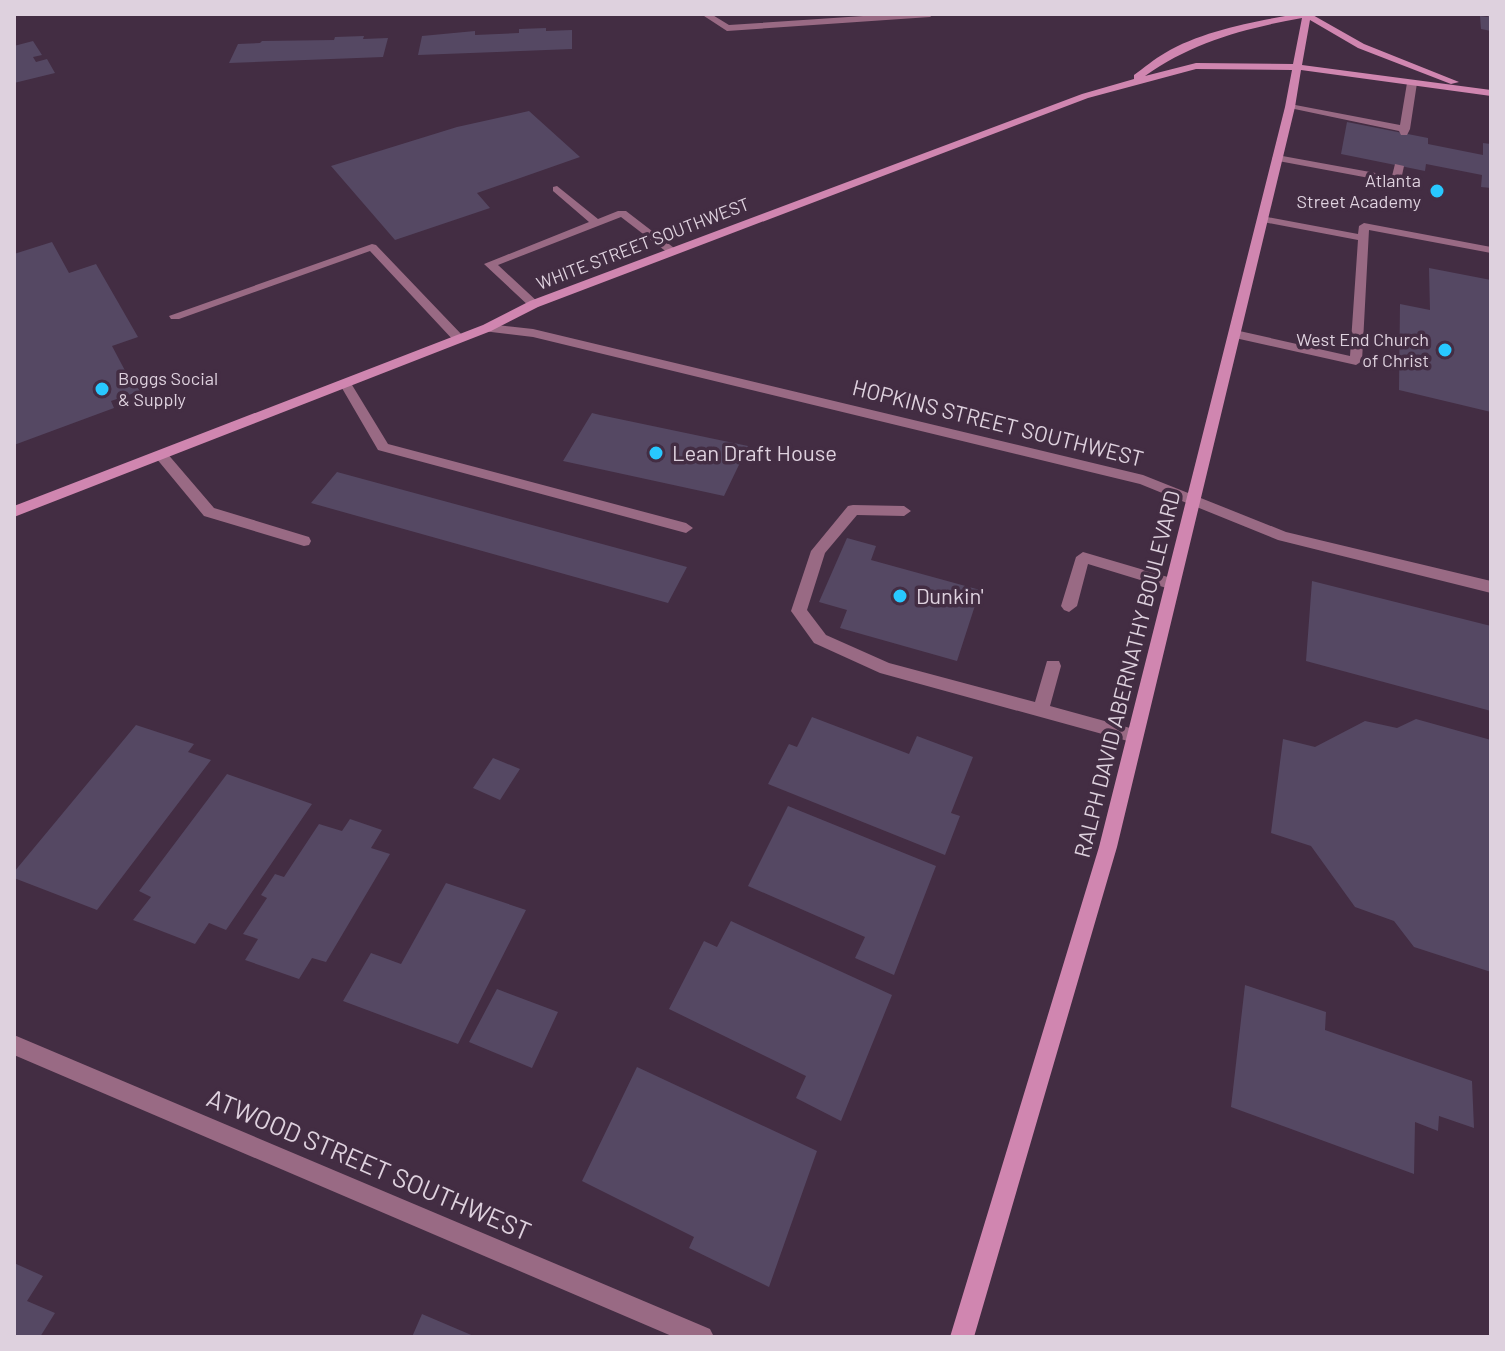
<svg xmlns="http://www.w3.org/2000/svg" width="1505" height="1351" viewBox="0 0 1505 1351" font-family="Barlow,sans-serif">
	<rect width="100%" height="100%" fill="#432d43"/>
	<path fill="#554863" d="M1487,14H1491V31L1481,29L1480,16L1488,17Z
		M546,28V31L572,30V49L418,55L422,36L475,31V35L519,33V29Z
		M364,36L363,39L388,38L383,57L229,63L238,44L260,43L262,41L334,40L335,37Z
		M33,41L42,55L33,57L36,62L47,59L55,73L14,83V46Z
		M529,111L580,157L477,193L490,208L395,240L331,166L457,127Z
		M1347,122L1428,138V144L1483,155V143L1491,144V188L1481,187L1482,175L1426,164L1425,171L1341,154Z
		M52,242L69,273L96,264L138,337L112,346L130,380L141,376L146,383L137,387L140,391L111,401L114,408L14,445V254Z
		M1429,268L1491,280V412L1399,390L1400,304L1430,310Z
		M592,413L600,415L748,446L724,496L563,461Z
		M337,472L687,567L668,603L311,503Z
		M847,538L876,546L871,560L980,590L957,661L840,628L847,610L819,602Z
		M1312,581L1491,626V711L1306,661Z
		M812,717L909,754L917,736L973,757L951,813L960,816L945,855L768,784L789,744L797,747Z
		M1416,719L1491,740V972L1414,947L1394,921L1355,907L1311,846L1271,833L1283,739L1315,747L1365,721L1397,728Z
		M136,725L194,744L188,752L211,760L97,910L14,878V872Z
		M493,758L520,769L500,800L473,788Z
		M227,774L312,804L226,930L209,923L195,944L133,920L151,897L139,891Z
		M788,806L936,866L894,975L855,958L865,937L748,886Z
		M350,819L382,830L371,848L390,854L326,962L312,958L299,979L245,960L258,939L243,934L267,898L261,895L275,874L284,877L319,824L342,831Z
		M446,883L526,910L458,1044L343,1001L371,953L401,964Z
		M731,921L892,995L841,1121L796,1098L806,1076L669,1009L704,941L717,947Z
		M1245,985L1326,1012L1325,1030L1472,1081L1474,1128L1439,1116L1438,1131L1415,1122L1414,1174L1231,1107Z
		M497,989L558,1012L532,1068L469,1042Z
		M637,1067L817,1151L769,1287L689,1248L694,1237L582,1181Z
		M14,1263L43,1276L27,1301L55,1313L40,1337H14Z
		M422,1314L476,1337H412Z"/>
	<g fill="none" stroke-linecap="round" stroke-linejoin="round">
		<path fill="#996a84" fill-rule="evenodd" d="M701,14H711L729,25L893,14H934L930,17L727,31Z
			M1412,80L1417,83L1410,129L1407,135H1401L1399,131L1285,107L1290,104L1400,125L1407,83Z
			M1277,155L1392,176L1395,164L1404,166L1401,180L1396,183L1273,160L1272,158Z
			M557,186L598,219L618,211H626L678,251L668,253L621,217L498,265L540,304L538,307H530L484,264L589,222L553,191V187Z
			M1262,216L1358,234L1359,226L1364,223L1491,247V253L1369,230L1362,361L1356,365L1235,338L1229,334L1235,330L1350,356L1358,240L1258,221L1257,219Z
			M372,244L376,245L463,336V342H455L370,251L179,319H171L169,316Z
			M345,379L349,380L388,444L686,523L693,528L686,533L378,450L339,383Z
			M161,450L166,452L214,508L309,537L311,541L309,545L304,546L204,516L156,458L154,455Z
			M853,505L904,506L911,511L904,516L857,515L825,553L807,610L826,635L889,663L1035,702L1047,661H1059L1061,666L1050,706L1141,731L1143,736L1141,741L1135,743L880,673L814,643L791,611L811,551L848,506Z
			M1083,552L1178,580L1180,584L1173,590L1088,564L1077,606L1069,612L1064,610L1061,606L1076,557Z"/>
		<path fill="#996a84" fill-rule="evenodd" d="M487,324L533,329L1143,475L1286,532L1491,581V593L1278,540L1140,484L533,337L483,331L481,328Z
			M14,1035L710,1329L714,1337H674L14,1055Z"/>
		<path fill="#d086b0" fill-rule="evenodd" d="M1297,14H1311L1364,44L1459,82L1451,84L1358,48L1310,20L1302,65L1491,90V96L1301,70L1295,107L1117,847L974,1337H950L1099,847L1285,107L1292,70L1196,69L1088,98L538,307L491,331L14,517V506L483,325L530,301L1082,94L1134,79V75C1144,68 1154,59 1165,53C1201,31 1256,21 1297,14ZM1302,18L1293,64L1196,63L1145,76C1192,42 1246,28 1302,18Z"/>
	</g>
	<g fill="#28c8ff" stroke="#432d43" stroke-width="3">
		<circle cx="1437" cy="191" r="8"/>
		<circle cx="1445" cy="350" r="8"/>
		<circle cx="102" cy="389" r="8"/>
		<circle cx="656" cy="453" r="8"/>
		<circle cx="900" cy="596" r="8"/>
	</g>
	<g text-anchor="middle" stroke-width="7" stroke-linejoin="round" paint-order="stroke">
		<g font-size="18" fill="#ded1de" stroke="#432d43" text-anchor="end">
			<text x="1421" y="187">Atlanta<tspan x="1421" dy="21">Street Academy</tspan></text>
			<text x="1429" y="346">West End Church<tspan x="1429" dy="21">of Christ</tspan></text>
			<text x="118" y="385" text-anchor="start">Boggs Social<tspan x="118" dy="21">&amp; Supply</tspan></text>
		</g>
		<g font-size="18" fill="#ded1de" stroke="#432d43">
			<text transform="translate(643 244) rotate(-21)" y="6">WHITE STREET SOUTHWEST</text>
		</g>
		<g font-size="22" fill="#ded1de" stroke="#432d43">
			<text transform="translate(998 423) rotate(14)" y="8">HOPKINS STREET SOUTHWEST</text>
			<text transform="translate(1127 674) rotate(-76)" y="8">RALPH DAVID ABERNATHY BOULEVARD</text>
		</g>
		<g font-size="22" fill="#ded1de" stroke="#432d43" text-anchor="start">
			<text x="672" y="461">Lean Draft House</text>
			<text x="916" y="604">Dunkin'</text>
		</g>
		<g font-size="26" fill="#ded1de" stroke="#432d43">
			<text transform="translate(369 1165) rotate(23)" y="9">ATWOOD STREET SOUTHWEST</text>
		</g>
	</g>
	<rect width="1505" height="1351" fill="none" stroke="#ded1de" stroke-width="32"/>
</svg>
